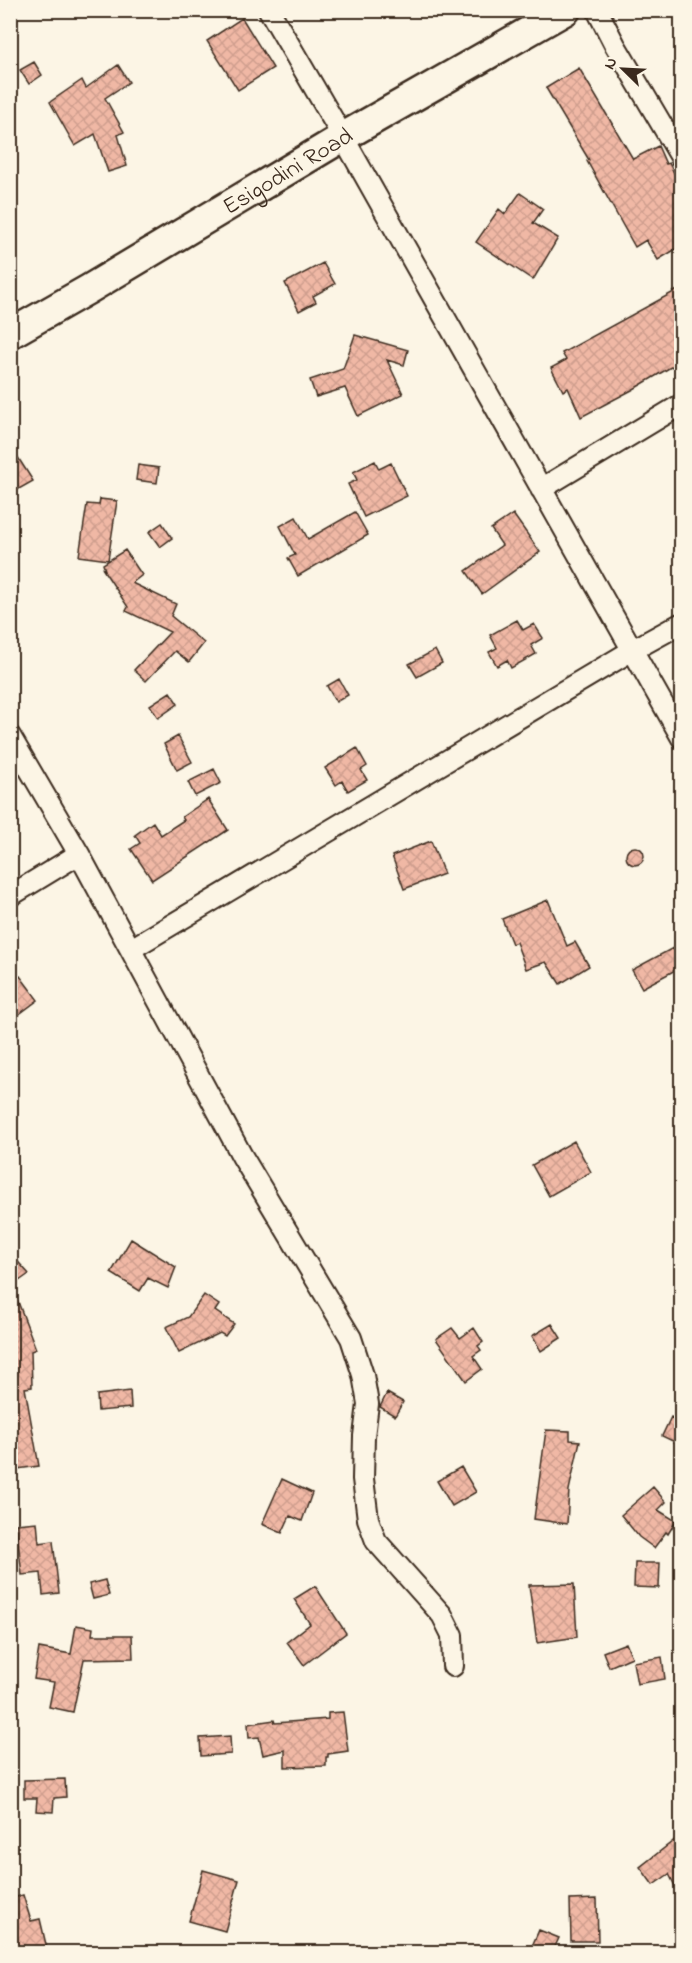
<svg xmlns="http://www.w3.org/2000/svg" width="692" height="1963" viewBox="0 0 692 1963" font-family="'Indie Flower',sans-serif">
	<defs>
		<pattern id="building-cross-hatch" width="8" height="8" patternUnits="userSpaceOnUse" patternTransform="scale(1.5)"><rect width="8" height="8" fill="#f0b8a5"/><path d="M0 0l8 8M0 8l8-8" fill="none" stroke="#cf9e8e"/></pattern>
	</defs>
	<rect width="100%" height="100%" fill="#fcf5e5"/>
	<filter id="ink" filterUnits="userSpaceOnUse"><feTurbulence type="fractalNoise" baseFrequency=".0167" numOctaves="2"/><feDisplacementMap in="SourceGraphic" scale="12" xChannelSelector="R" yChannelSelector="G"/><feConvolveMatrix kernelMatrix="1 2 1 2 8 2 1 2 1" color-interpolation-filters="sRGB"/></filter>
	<g filter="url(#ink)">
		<path fill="url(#building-cross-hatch)" stroke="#3b2a1e" stroke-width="1.5" d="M242,18L273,68L238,90L207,41Z
			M34,62L42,75L29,84L20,70Z
			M118,65L129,82L105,98L124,132L118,135L127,166L108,172L95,134L75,146L50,102L82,80L86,88Z
			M579,68L633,159L658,146L666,164L669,163L681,187V246L658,260L646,240L635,247L587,161L589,160L546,88Z
			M520,193L543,209L533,223L558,238L533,280L476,242L499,209L505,214Z
			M323,263L335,284L313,296L316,302L299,311L285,283Z
			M681,288V361L632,390L581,417L568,388L563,391L551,368L566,360L562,353Z
			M355,335L408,350L404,365L387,360L403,394L358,416L345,388L316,397L310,380L343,369Z
			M10,445L33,481L10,494Z
			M375,461L379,469L391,463L407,496L364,517L348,484L357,480L353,472Z
			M138,465L159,468L157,483L136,480Z
			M100,499L117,501L108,560L79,556L87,504L99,505Z
			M355,512L368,535L298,576L288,558L295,555L280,526L296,517L308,539Z
			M513,514L540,552L482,594L466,571L502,545L491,529Z
			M162,523L172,538L160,547L149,532Z
			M125,550L142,575L132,583L176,604L171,616L204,643L189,662L175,651L146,681L134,670L170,632L126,611L128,607L102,568L105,570L103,564Z
			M517,620L523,630L534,624L543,638L531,645L536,654L511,668L507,660L497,666L489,652L497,648L490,635Z
			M435,650L442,663L417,677L409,664Z
			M339,679L348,695L336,702L327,686Z
			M170,692L178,704L158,718L150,705Z
			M178,736L192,762L177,770L164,744Z
			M357,748L367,766L361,770L367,780L348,791L342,781L336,785L325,768Z
			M214,769L221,783L195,796L188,782Z
			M208,799L228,830L152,880L131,849L140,843L135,835L153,822L161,835L184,820L182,817Z
			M431,841L444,874L404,889L392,856Z
			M626 856a9 9 0 1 1 18 0a9 9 0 1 1-18 0Z
			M548,900L567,946L575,942L589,966L560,984L546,962L526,969L516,942L512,944L502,919Z
			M673,948L681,963V967L642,988L632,970Z
			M20,976L38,1000L10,1021V983Z
			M574,1141L591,1172L549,1196L532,1165Z
			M131,1239L176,1267L168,1288L148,1278L140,1291L111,1273Z
			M10,1253L29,1274L12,1286L36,1349L31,1351L32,1387L25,1388L39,1466L10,1470Z
			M204,1295L219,1305L215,1311L234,1324L225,1336L220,1333L179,1353L166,1327L188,1317Z
			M552,1324L561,1338L541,1351L532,1336Z
			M452,1328L460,1338L474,1328L483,1342L478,1346L481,1350L473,1356L482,1369L466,1381L436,1339Z
			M130,1391L131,1408L98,1411L97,1395Z
			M387,1393L403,1402L395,1416L380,1407Z
			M671,1417L681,1422V1445L662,1436Z
			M546,1430L570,1431V1440L580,1441L569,1490L567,1524L534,1519Z
			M461,1467L476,1492L452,1506L437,1481Z
			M282,1479L312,1493L302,1521L290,1516L282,1533L262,1524Z
			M653,1487L666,1502L658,1510L676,1521L668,1534L666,1532L654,1548L639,1537L621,1515Z
			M37,1522L39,1543L53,1541L59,1593L43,1595L41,1573L22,1575L16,1524Z
			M635,1563H660L659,1588L634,1587Z
			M105,1580L109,1595L93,1599L89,1584Z
			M574,1584L577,1637L537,1643L529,1585Z
			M315,1586L346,1633L304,1665L287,1642L310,1624L294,1599Z
			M76,1625L93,1628L92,1635H132L133,1658L84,1659L73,1712L49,1707L54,1682L34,1679L39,1648L71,1654Z
			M626,1643L632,1657L609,1667L603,1652Z
			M662,1657L665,1679L637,1684L633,1662Z
			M343,1712L348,1751L328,1754V1757H326V1766L285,1767V1750L263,1755L259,1737L249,1738L248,1724L274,1720L275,1723L328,1719V1713Z
			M230,1736L231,1754L201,1756L200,1738Z
			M65,1779L66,1797L54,1798L53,1812L36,1811L37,1798H24V1780Z
			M681,1835V1898L669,1874L653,1885L640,1867Z
			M203,1870L239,1880L225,1931L189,1921Z
			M23,1895L31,1921L40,1919L48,1953H10V1899Z
			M597,1899L598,1941H571L570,1900Z
			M539,1930L559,1938L552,1953H529Z"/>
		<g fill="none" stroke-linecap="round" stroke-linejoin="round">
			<defs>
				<path id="street" d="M269,10L343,137L682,738
					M597,10L615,45L682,159
					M541,489L682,404
					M10,736L79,854L242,1156L351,1338L363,1375L368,1404L364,1436L363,1479L368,1519L376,1541L442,1615L452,1635L453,1666
					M10,896L79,854
					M131,949L631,651L682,623"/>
				<g id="secondary">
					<path id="s1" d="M10,334L89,289L343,137L566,10"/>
				</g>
			</defs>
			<use href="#street" stroke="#3b2a1e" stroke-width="24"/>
			<use href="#secondary" stroke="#3b2a1e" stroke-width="33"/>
			<use href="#street" stroke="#fcf5e5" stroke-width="20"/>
			<use href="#secondary" stroke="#fcf5e5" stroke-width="28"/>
		</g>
	</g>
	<g text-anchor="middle" stroke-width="4.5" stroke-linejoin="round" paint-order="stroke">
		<g font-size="24" fill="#3b2a1e" stroke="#fcf5e5">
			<text dy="8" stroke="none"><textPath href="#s1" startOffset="322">Esigodini Road</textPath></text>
		</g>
	</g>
	<rect width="692" height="1963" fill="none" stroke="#fcf5e5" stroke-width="36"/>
	<rect x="18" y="18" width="656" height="1927" fill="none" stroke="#3b2a1e" stroke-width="2" filter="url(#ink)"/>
	<g transform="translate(623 69) rotate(294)" stroke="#fcf5e5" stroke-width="4.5" paint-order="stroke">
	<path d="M0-4.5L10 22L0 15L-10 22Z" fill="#3b2a1e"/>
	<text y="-9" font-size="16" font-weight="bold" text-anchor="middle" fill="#3b2a1e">N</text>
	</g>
</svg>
